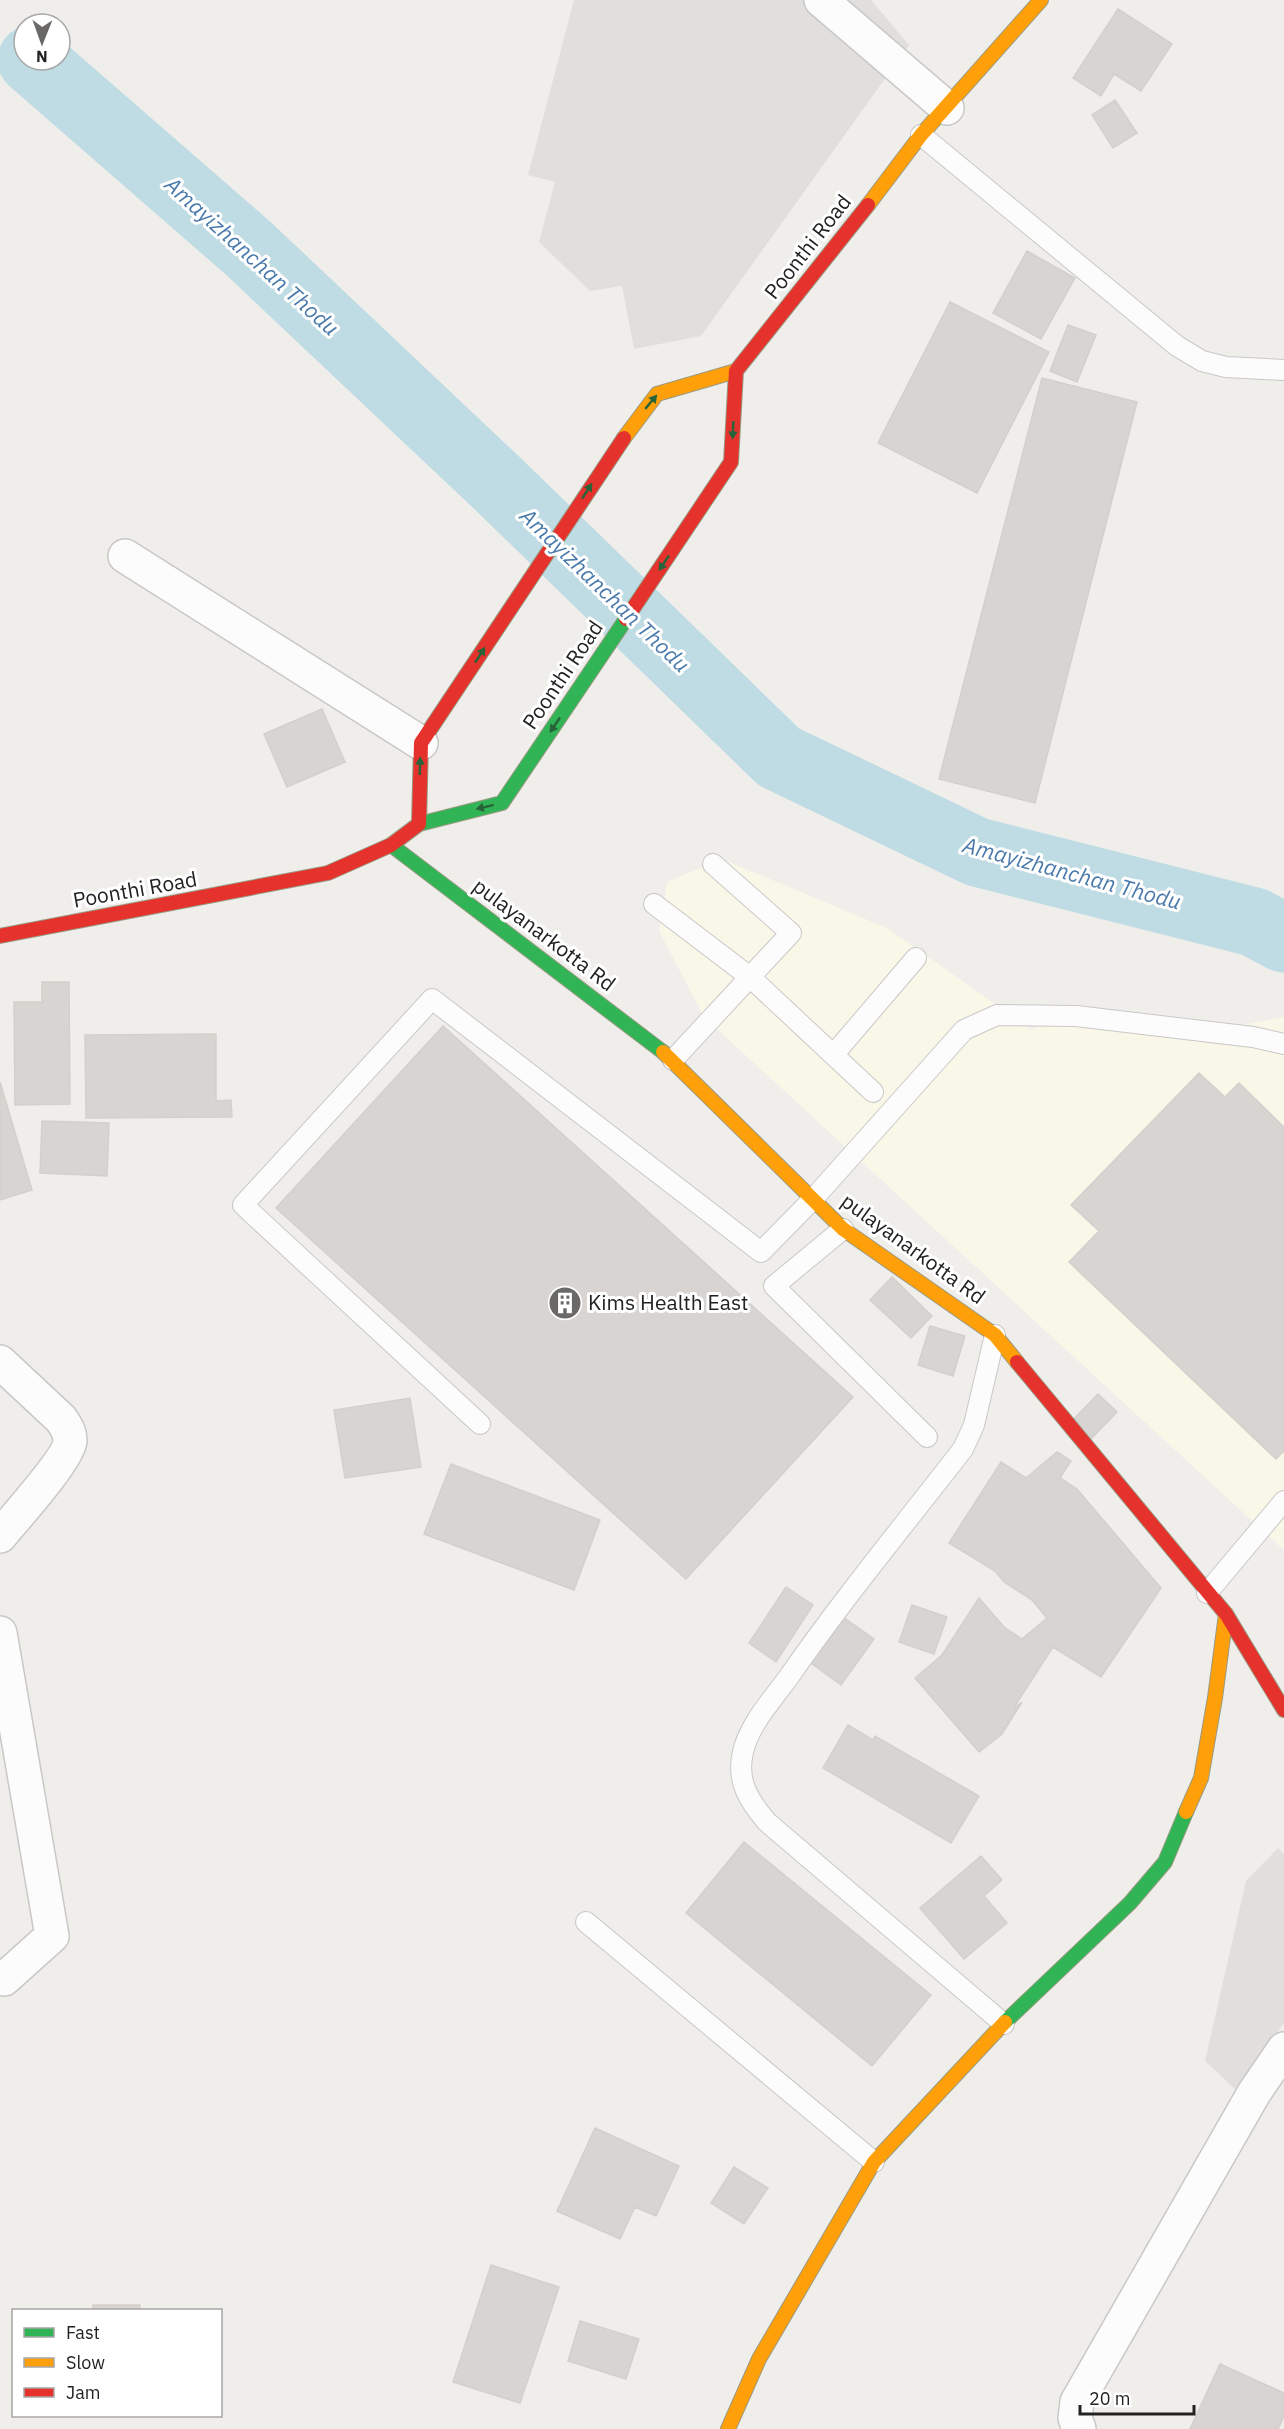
<svg xmlns="http://www.w3.org/2000/svg" width="1284" height="2429" viewBox="0 0 1284 2429" font-family="'IBM Plex Sans',sans-serif">
	<rect width="100%" height="100%" fill="#f0eeeb"/>
	<path fill="#f8f7e8" d="M722,859L887,928L1032,1030L1068,1004L1199,1033L1284,1017V1550L704,1017L659,931L667,882Z"/>
	<path fill="#e0dfde" d="M574,0H871L909,45L701,336L634,349L622,286L590,291L539,242L555,182L528,175Z
		M1278,1848L1284,1854V2022L1238,2092L1205,2061L1246,1881Z"/>
	<g fill="none" stroke-linecap="round" stroke-linejoin="round">
		<path stroke="#bfdbe3" stroke-width="69" d="M32,60L249,249L498,484L779,757L977,852L1254,922L1284,938"/>
	</g>
	<path fill="#d7d4d2" stroke="#d3d0cc" stroke-width="1.5" d="M1118,9L1172,44L1141,91L1114,74L1101,96L1073,78Z
		M1115,100L1137,133L1113,148L1092,115Z
		M1027,251L1075,278L1041,339L993,313Z
		M950,302L1049,352L977,493L878,443Z
		M1068,325L1096,335L1077,382L1050,371Z
		M1042,378L1137,402L1035,803L939,779Z
		M322,709L345,762L287,787L264,734Z
		M42,982H69L70,1104L15,1105L14,1002H42Z
		M443,1026L853,1397L686,1579L276,1208Z
		M216,1034V1101L231,1100L232,1117L86,1118L85,1035Z
		M1199,1073L1225,1097L1239,1083L1284,1127V1451L1276,1459L1069,1262L1099,1231L1071,1205Z
		M0,1082L32,1190L0,1200Z
		M42,1121L109,1123L107,1176L40,1173Z
		M892,1277L932,1316L911,1338L870,1300Z
		M930,1326L965,1336L953,1376L918,1365Z
		M1098,1394L1117,1412L1089,1441L1070,1423Z
		M410,1398L421,1467L345,1478L334,1410Z
		M1057,1452L1071,1461L1060,1478L1077,1489L1161,1588L1101,1677L1053,1647L1013,1709L1022,1702L1002,1734L979,1752L915,1678L942,1655L979,1598L1004,1627L1022,1639L1047,1618L1032,1600L1004,1582L995,1571L949,1543L1001,1462L1026,1478Z
		M451,1464L600,1520L574,1590L424,1534Z
		M786,1587L813,1605L776,1662L749,1643Z
		M912,1605L947,1617L934,1654L899,1642Z
		M843,1617L874,1639L841,1685L811,1663Z
		M848,1725L873,1740L875,1736L979,1796L951,1843L823,1768Z
		M744,1842L931,1995L872,2066L686,1913Z
		M981,1856L1002,1880L984,1896L1007,1923L964,1959L920,1908Z
		M595,2128L679,2166L656,2216L635,2207L620,2239L557,2211Z
		M734,2167L768,2188L744,2224L711,2203Z
		M491,2265L559,2287L520,2403L453,2382Z
		M93,2305H140V2310H93Z
		M580,2321L639,2339L626,2379L568,2361Z
		M1220,2364L1284,2393V2416L1278,2429H1190Z"/>
	<g fill="none" stroke-linecap="round" stroke-linejoin="round">
		<defs>
			<path id="lane" d="M921,135L1177,346L1202,361L1226,367L1284,370
				M654,904L750,977L791,933L713,864
				M834,1054L916,958
				M673,1060L750,977L873,1092
				M843,1229L774,1286L927,1437
				M995,1335L974,1425L963,1449C904,1525 843,1599 788,1678C772,1700 749,1725 743,1752C736,1781 749,1801 767,1822L1004,2024
				M480,1424L243,1205L432,999L761,1252L813,1199L964,1030L997,1015L1076,1016L1253,1037L1284,1044
				M1207,1593L1284,1501
				M586,1922L874,2162"/>
			<path id="street" d="M821,0L947,108
				M125,556L421,743
				M0,1362L61,1419C66,1426 70,1432 70,1441C69,1458 14,1519 0,1536
				M0,1633L52,1936L4,1979
				M1079,2429L1075,2418L1077,2402L1254,2093L1284,2049"/>
			<path id="fast" d="M419,824L502,803L626,619
				M391,845L663,1052
				M1005,2022L1130,1903L1165,1862L1186,1812"/>
			<path id="slow" d="M868,205L921,135L1041,0
				M624,438L657,394L736,371
				M663,1052L843,1229L995,1335L1017,1362
				M1186,1812L1201,1778L1215,1698L1226,1614
				M728,2429L759,2359L874,2162L1005,2022"/>
			<path id="jam" d="M626,619L731,462L736,371L868,205
				M419,824L421,743L624,438
				M0,936L328,873L391,845L419,824
				M1017,1362L1226,1614L1284,1710"/>
		</defs>
		<use href="#lane" stroke="#c9c8c7" stroke-width="22"/>
		<use href="#street" stroke="#c9c8c7" stroke-width="36"/>
		<use href="#fast" stroke="#999a82" stroke-width="16"/>
		<use href="#slow" stroke="#999a82" stroke-width="16"/>
		<use href="#jam" stroke="#999a82" stroke-width="16"/>
		<use href="#lane" stroke="#fdfcfc" stroke-width="20"/>
		<use href="#street" stroke="#fdfcfc" stroke-width="33"/>
		<use href="#fast" stroke="#30b455" stroke-width="14"/>
		<use href="#slow" stroke="#ff9f0a" stroke-width="14"/>
		<use href="#jam" stroke="#e5322d" stroke-width="14"/>
	</g>
	<defs><path id="oneway-solid" d="M-6-.8H1V-3.2L6.5 0L1 3.2V.8H-6Z" transform="scale(1.5)"/></defs>
	<g fill="#286439">
		<use href="#oneway-solid" transform="translate(651 402) rotate(-50)"/>
		<use href="#oneway-solid" transform="translate(733 430) rotate(93)"/>
		<use href="#oneway-solid" transform="translate(587 491) rotate(-57)"/>
		<use href="#oneway-solid" transform="translate(664 563) rotate(124)"/>
		<use href="#oneway-solid" transform="translate(480 655) rotate(-57)"/>
		<use href="#oneway-solid" transform="translate(555 725) rotate(124)"/>
		<use href="#oneway-solid" transform="translate(420 766) rotate(-88)"/>
		<use href="#oneway-solid" transform="translate(485 807) rotate(166)"/>
	</g>
	<defs>
		<symbol id="building-disc" viewBox="-11 -11 22 22"><circle r="9.5" fill="#6a6968" stroke="#fff"/><path d="M-4-6H4V6H1V3H-1V6H-4ZM-2.5-4.3h1.7v1.8h-1.7ZM.8-4.3h1.7v1.8H.8ZM-2.5-1h1.7V.8h-1.7ZM.8-1h1.7V.8H.8Z" fill="#fff"/></symbol>
	</defs>
	<g fill-rule="evenodd">
		<use href="#building-disc" x="546" y="1284" width="38" height="38"/>
	</g>
	<g text-anchor="middle" stroke-width="6" stroke-linejoin="round" paint-order="stroke">
		<g font-size="21" fill="#222" stroke="#fff">
			<text transform="translate(808 247) rotate(-52)" y="7">Poonthi Road</text>
			<text transform="translate(563 675) rotate(-56)" y="7">Poonthi Road</text>
			<text transform="translate(135 890) rotate(-10)" y="7">Poonthi Road</text>
			<text transform="translate(544 935) rotate(37)" y="7">pulayanarkotta Rd</text>
			<text transform="translate(913 1249) rotate(36)" y="7">pulayanarkotta Rd</text>
		</g>
		<g font-size="21" fill="#222" stroke="#fff" text-anchor="start">
			<text x="588" y="1310">Kims Health East</text>
		</g>
		<g font-size="22" font-style="italic" fill="#4a7aab" stroke="#fff">
			<text transform="translate(252 256) rotate(42)" y="8">Amayizhanchan Thodu</text>
			<text transform="translate(605 590) rotate(44)" y="8">Amayizhanchan Thodu</text>
			<text transform="translate(1072 873) rotate(15)" y="8">Amayizhanchan Thodu</text>
		</g>
	</g>
	<rect x="12" y="2309" width="210" height="108" fill="#ffffff" stroke="#a7a7a7" stroke-width="1.5"/>
	<rect x="24" y="2328" width="30" height="9" fill="#30b455" stroke="#a7a7a7" stroke-width="1.5"/>
	<text x="66" y="2339" font-size="18" fill="#222222">Fast</text>
	<rect x="24" y="2358" width="30" height="9" fill="#ff9f0a" stroke="#a7a7a7" stroke-width="1.5"/>
	<text x="66" y="2369" font-size="18" fill="#222222">Slow</text>
	<rect x="24" y="2388" width="30" height="9" fill="#e5322d" stroke="#a7a7a7" stroke-width="1.5"/>
	<text x="66" y="2399" font-size="18" fill="#222222">Jam</text>
	<g transform="translate(42 42) rotate(181)"><circle r="28" fill="#ffffff" stroke="#a7a7a7" stroke-width="1.5"/>
	<path d="M0-4.5L10 22L0 15L-10 22Z" fill="#6a6968"/>
	<text y="-9" font-size="16" font-weight="bold" text-anchor="middle" fill="#222222">N</text>
	</g>
	<path d="M1080 2405v9h114v-9" fill="none" stroke="#222222" stroke-width="3"/>
	<text x="1089" y="2405" font-size="18" fill="#222222" stroke="#ffffff" stroke-width="4.5" paint-order="stroke">20 m</text>
</svg>
